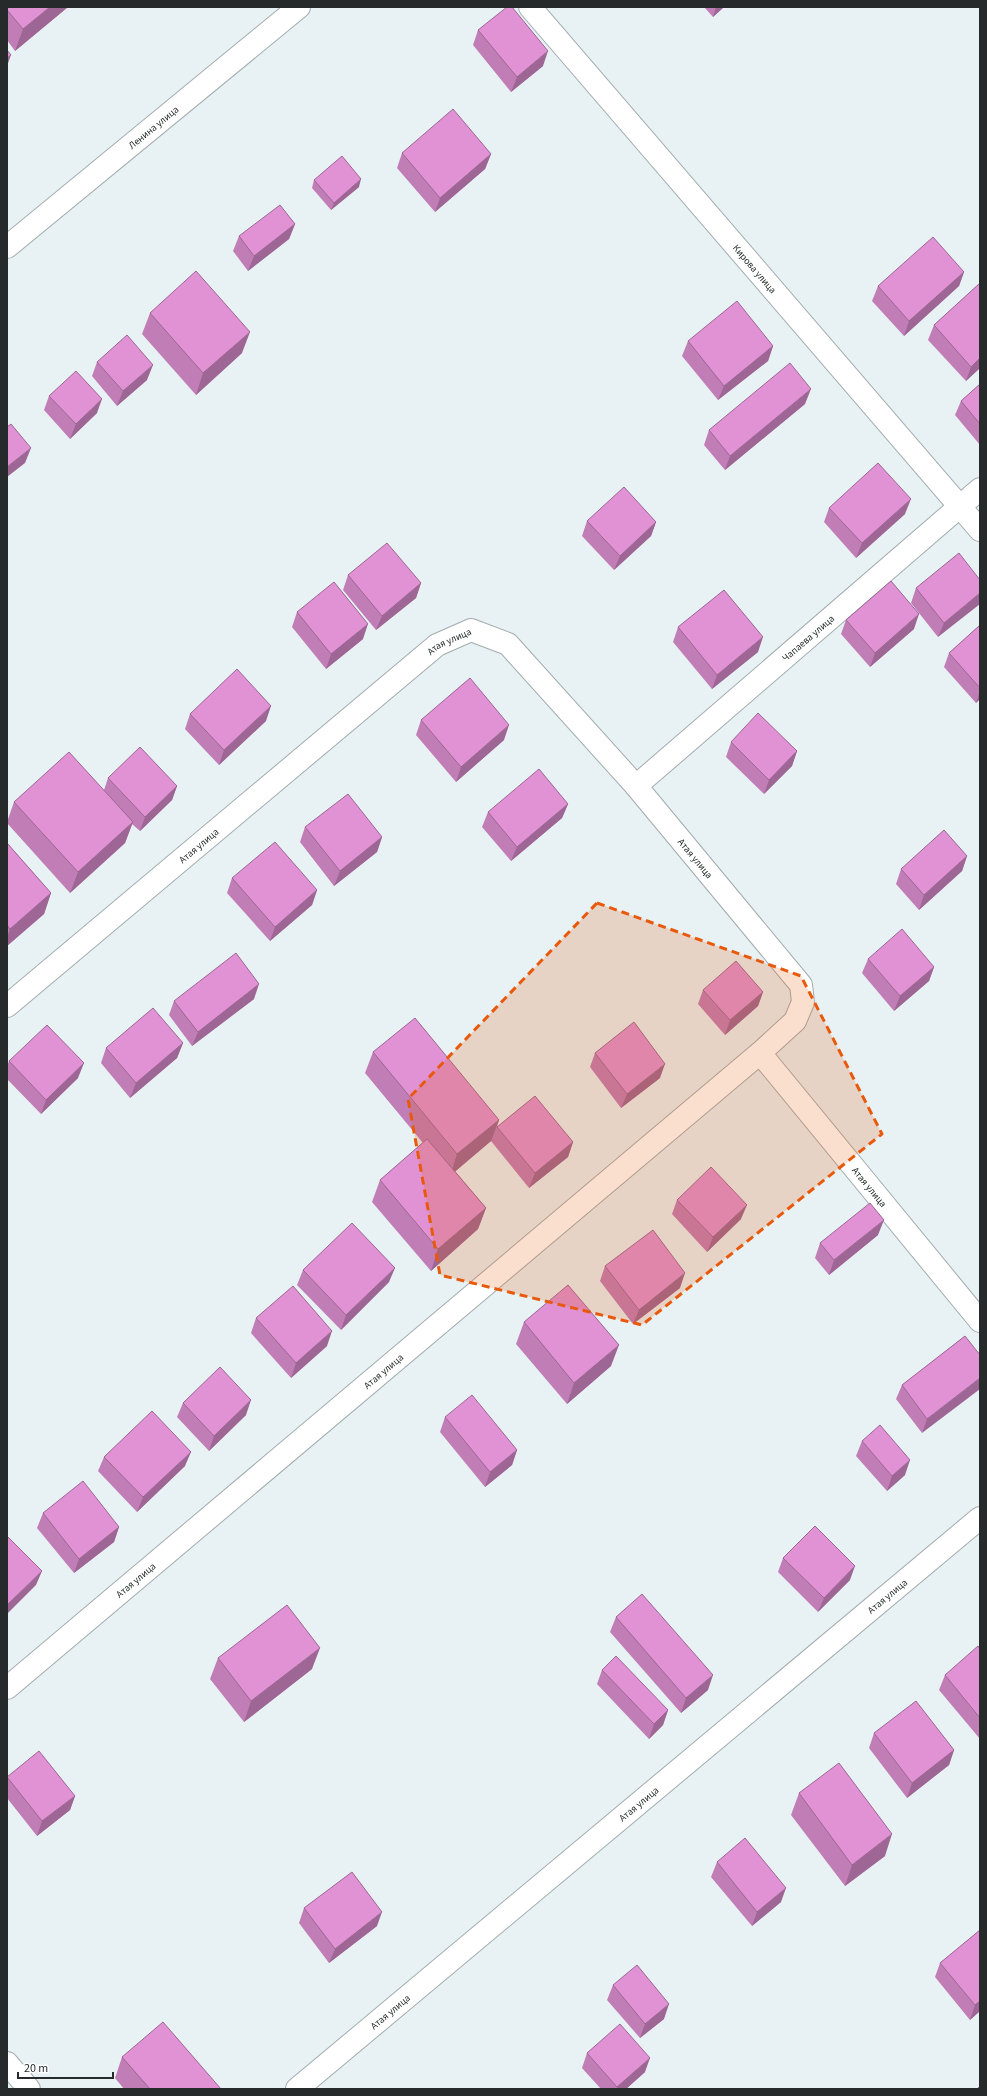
<svg xmlns="http://www.w3.org/2000/svg" width="987" height="2096" viewBox="0 0 987 2096" font-family="'Source Sans 3',sans-serif">
	<rect width="100%" height="100%" fill="#e8f2f4"/>
	<g fill="none" stroke-linecap="round" stroke-linejoin="round">
		<defs>
			<g id="minor">
				<path id="s1" d="M530,7L980,530"/>
				<path id="s2" d="M636,786L980,489"/>
				<path id="s3" d="M7,1006L437,645L471,630L508,644L636,786L801,985L803,1002L795,1021L760,1053L980,1321"/>
				<path id="s4" d="M7,1688L760,1053"/>
				<path d="M7,2063L29,2089"/>
				<path id="s5" d="M297,2089L980,1518"/>
			</g>
			<g id="major">
				<path id="s6" d="M7,247L299,7"/>
			</g>
		</defs>
		<use href="#minor" stroke="#a3acae" stroke-width="24"/>
		<use href="#major" stroke="#a3acae" stroke-width="24"/>
		<use href="#minor" stroke="#fff" stroke-width="22"/>
		<use href="#major" stroke="#fff" stroke-width="22"/>
	</g>
	<path fill="#c17eb6" d="M7,7H68L15,51L7,40Z
		M704,7H724L713,17Z
		M478,30L543,66L511,92L473,45Z
		M402,153L491,154L485,169L435,212L397,168Z
		M314,180L359,187L331,210L312,188Z
		M295,224L289,239L248,271L233,251L239,236Z
		M964,272L959,286L904,336L872,301L878,286Z
		M980,283V368L966,381L928,340L934,325Z
		M150,313L242,353L196,395L142,334Z
		M688,341L773,346L768,361L718,400L682,356Z
		M97,362L147,380L117,406L92,376Z
		M980,384V445L955,415L961,401Z
		M49,396L97,413L70,439L44,410Z
		M805,404L725,470L704,445L709,430Z
		M829,508L905,514L856,558L824,522Z
		M587,521L656,522L651,536L614,570L582,536Z
		M348,575L421,583L416,598L376,630L343,590Z
		M980,580L938,637L911,603L916,588Z
		M297,612L363,639L326,669L292,627Z
		M846,620L914,629L870,667L841,634Z
		M980,625V699L976,703L944,667L949,653Z
		M678,627L758,652L712,689L673,642Z
		M190,714L266,721L219,765L185,729Z
		M421,720L504,740L456,782L416,735Z
		M731,742L797,751L792,766L764,794L726,757Z
		M108,778L177,786L172,800L140,831L132,824L125,843L70,893L7,823V822L14,802L104,790Z
		M568,804L562,818L511,861L482,827L488,812Z
		M305,827L382,837L377,852L334,886L300,842Z
		M7,843L51,893L44,914L7,946Z
		M967,856L962,871L919,910L896,884L901,869Z
		M232,878L317,890L312,905L270,941L227,893Z
		M868,959L934,967L929,981L894,1011L862,973Z
		M703,990L763,992L758,1006L725,1035L698,1004Z
		M254,999L192,1046L169,1015L174,1001Z
		M183,1043L177,1058L130,1098L101,1063L106,1048Z
		M373,1052L499,1120L497,1127L573,1142L568,1157L529,1188L491,1141L455,1171L486,1208L478,1229L431,1271L372,1202L380,1180L423,1143L365,1073Z
		M595,1053L660,1078L621,1108L590,1067Z
		M9,1061L78,1078L41,1114L7,1079V1066Z
		M677,1200L741,1219L707,1252L672,1214Z
		M878,1235L829,1275L815,1258L820,1243Z
		M605,1266L680,1288L633,1324L600,1281Z
		M303,1270L389,1282L341,1330L297,1285Z
		M256,1318L327,1346L291,1378L251,1333Z
		M524,1322L611,1366L567,1404L516,1344Z
		M965,1336L922,1433L896,1399L902,1385Z
		M183,1403L246,1415L209,1451L177,1417Z
		M445,1417L517,1450L512,1465L485,1487L440,1432Z
		M862,1441L905,1475L887,1491L856,1456Z
		M104,1457L185,1466L137,1512L98,1471Z
		M43,1513L119,1527L114,1542L74,1573L37,1528Z
		M783,1558L850,1580L818,1612L778,1572Z
		M616,1617L708,1690L681,1713L610,1632Z
		M980,1649V1739L939,1690L945,1675Z
		M218,1658L312,1669L244,1722L210,1679Z
		M602,1670L668,1710L663,1725L649,1739L597,1684Z
		M874,1733L954,1750L949,1765L907,1798L869,1748Z
		M7,1777L75,1796L70,1810L37,1836L7,1798Z
		M799,1793L885,1856L845,1886L791,1815Z
		M717,1862L781,1902L752,1926L711,1877Z
		M304,1908L377,1926L329,1963L299,1923Z
		M980,1930V2011L970,2020L935,1977L940,1963Z
		M613,1985L664,2019L640,2038L607,2000Z
		M587,2053L645,2072L626,2089H601L582,2068Z
		M122,2057L221,2089H124L115,2078Z"/>
	<path fill="#9d6694" d="M50,7H68L15,51L23,29Z
		M716,7H724L713,17Z
		M548,51L543,66L511,92L517,77Z
		M11,55L7,66V58Z
		M491,154L485,169L435,212L440,198Z
		M361,179L359,187L331,210L334,203Z
		M295,224L289,239L248,271L254,256Z
		M964,272L959,286L904,336L909,321Z
		M250,332L242,353L196,395L203,373Z
		M773,346L768,361L718,400L724,386Z
		M980,358V368L966,381L971,367Z
		M153,365L147,380L117,406L123,391Z
		M811,389L805,404L725,470L730,456Z
		M102,399L97,413L70,439L76,424Z
		M31,448L25,463L7,477V467Z
		M911,499L905,514L856,558L862,543Z
		M656,522L651,536L614,570L620,556Z
		M421,583L416,598L376,630L382,616Z
		M980,593V604L938,637L944,623Z
		M919,614L914,629L870,667L875,653Z
		M368,624L363,639L326,669L331,654Z
		M763,637L758,652L712,689L717,675Z
		M980,691V699L976,703Z
		M271,706L266,721L219,765L224,750Z
		M509,725L504,740L456,782L461,767Z
		M797,751L792,766L764,794L769,780Z
		M177,786L172,800L140,831L145,817Z
		M568,804L562,818L511,861L517,847Z
		M133,822L125,843L70,893L78,872Z
		M382,837L377,852L334,886L340,871Z
		M967,856L962,871L919,910L924,895Z
		M317,890L312,905L270,941L275,927Z
		M51,893L44,914L7,946V938L10,929Z
		M934,967L929,981L894,1011L900,996Z
		M259,984L254,999L192,1046L198,1032Z
		M763,992L758,1006L725,1035L730,1020Z
		M183,1043L177,1058L130,1098L136,1083Z
		M84,1063L78,1078L41,1114L46,1100Z
		M665,1064L660,1078L621,1108L627,1094Z
		M499,1120L491,1141L450,1176L457,1154Z
		M573,1142L568,1157L529,1188L535,1173Z
		M747,1205L741,1219L707,1252L713,1237Z
		M486,1208L478,1229L431,1271L438,1249Z
		M884,1220L878,1235L829,1275L834,1260Z
		M395,1268L389,1282L341,1330L346,1315Z
		M685,1273L680,1288L633,1324L639,1310Z
		M332,1331L327,1346L291,1378L296,1363Z
		M619,1345L611,1366L567,1404L574,1383Z
		M980,1378V1389L922,1433L927,1419Z
		M251,1400L246,1415L209,1451L214,1436Z
		M517,1450L512,1465L485,1487L490,1472Z
		M191,1452L185,1466L137,1512L143,1497Z
		M910,1460L905,1475L887,1491L892,1476Z
		M119,1527L114,1542L74,1573L79,1559Z
		M855,1566L850,1580L818,1612L824,1598Z
		M42,1571L36,1585L7,1614V1605Z
		M320,1648L312,1669L244,1722L251,1701Z
		M713,1675L708,1690L681,1713L686,1698Z
		M668,1710L663,1725L649,1739L654,1724Z
		M954,1750L949,1765L907,1798L912,1783Z
		M75,1796L70,1810L37,1836L42,1821Z
		M892,1834L885,1856L845,1886L852,1865Z
		M786,1888L781,1902L752,1926L757,1912Z
		M382,1912L377,1926L329,1963L335,1949Z
		M980,2001V2011L970,2020L975,2005Z
		M669,2004L664,2019L640,2038L645,2024Z
		M650,2058L645,2072L626,2089H617V2087Z"/>
	<path fill="#e092d4" stroke="#9d6694" d="M7,7H50L23,29L7,10Z
		M507,7H512L548,51L517,77L478,30Z
		M7,50L11,55L7,58Z
		M453,109L491,154L440,198L402,153Z
		M342,156L361,179L334,203L314,180Z
		M280,205L295,224L254,256L239,236Z
		M933,237L964,272L909,321L878,286Z
		M196,271L250,332L203,373L150,313Z
		M980,283V358L971,367L934,325Z
		M737,301L773,346L724,386L688,341Z
		M127,335L153,365L123,391L97,362Z
		M790,363L811,389L730,456L709,430Z
		M76,371L102,399L76,424L49,396Z
		M980,384V424L961,401Z
		M11,424L31,448L7,467V427Z
		M878,463L911,499L862,543L829,508Z
		M624,487L656,522L620,556L587,521Z
		M387,543L421,583L382,616L348,575Z
		M959,553L980,580V593L944,623L916,588Z
		M891,581L919,614L875,653L846,620Z
		M334,582L368,624L331,654L297,612Z
		M724,590L763,637L717,675L678,627Z
		M980,625V688L949,653Z
		M237,669L271,706L224,750L190,714Z
		M470,678L509,725L461,767L421,720Z
		M758,713L797,751L769,780L731,742Z
		M140,747L177,786L145,817L108,778Z
		M69,752L133,822L78,872L14,802Z
		M539,769L568,804L517,847L488,812Z
		M348,794L382,837L340,871L305,827Z
		M944,830L967,856L924,895L901,869Z
		M275,842L317,890L275,927L232,878Z
		M7,843L51,893L10,929L7,925Z
		M902,929L934,967L900,996L868,959Z
		M236,953L259,984L198,1032L174,1001Z
		M736,961L763,992L730,1020L703,990Z
		M153,1008L183,1043L136,1083L106,1048Z
		M415,1018L499,1120L457,1154L373,1052Z
		M634,1022L665,1064L627,1094L595,1053Z
		M47,1025L84,1063L46,1100L9,1061Z
		M535,1096L573,1142L535,1173L497,1127Z
		M427,1139L486,1208L438,1249L380,1180Z
		M711,1167L747,1205L713,1237L677,1200Z
		M870,1203L884,1220L834,1260L820,1243Z
		M352,1223L395,1268L346,1315L303,1270Z
		M653,1230L685,1273L639,1310L605,1266Z
		M568,1285L619,1345L574,1383L524,1322Z
		M293,1286L332,1331L296,1363L256,1318Z
		M965,1336L980,1355V1378L927,1419L902,1385Z
		M220,1367L251,1400L214,1436L183,1403Z
		M472,1395L517,1450L490,1472L445,1417Z
		M152,1411L191,1452L143,1497L104,1457Z
		M880,1425L910,1460L892,1476L862,1441Z
		M83,1481L119,1527L79,1559L43,1513Z
		M815,1526L855,1566L824,1598L783,1558Z
		M7,1536L42,1571L7,1605Z
		M642,1594L713,1675L686,1698L616,1617Z
		M287,1605L320,1648L251,1701L218,1658Z
		M978,1646L980,1649V1718L945,1675Z
		M616,1656L668,1710L654,1724L602,1670Z
		M916,1701L954,1750L912,1783L874,1733Z
		M39,1751L75,1796L42,1821L7,1777Z
		M839,1763L892,1834L852,1865L799,1793Z
		M745,1838L786,1888L757,1912L717,1862Z
		M352,1872L382,1912L335,1949L304,1908Z
		M980,1930V2001L975,2005L940,1963Z
		M637,1965L669,2004L645,2024L613,1985Z
		M163,2022L221,2089H150L122,2057Z
		M620,2024L650,2058L617,2087L587,2053Z
		M980,2086V2089H977Z"/>
	<path fill="#e8590c" fill-opacity="0.2" stroke="#e8590c" stroke-width="3" stroke-dasharray="8 5" stroke-linejoin="round" d="M597,903L801,976L882,1134L642,1325L440,1275L408,1099Z"/>
	<g text-anchor="middle" stroke-width="4" stroke-linejoin="round" paint-order="stroke">
		<g font-size="10" fill="#272a2b" stroke="#fff">
			<text dy="4" stroke="none"><textPath href="#s6" startOffset="189">Ленина улица</textPath></text>
			<text dy="4" stroke="none"><textPath href="#s1" startOffset="345">Кирова улица</textPath></text>
			<text dy="4" stroke="none"><textPath href="#s2" startOffset="227">Чапаева улица</textPath></text>
			<text dy="4" stroke="none"><textPath href="#s3" startOffset="574">Атая улица</textPath></text>
			<text dy="4" stroke="none"><textPath href="#s3" startOffset="250">Атая улица</textPath></text>
			<text dy="4" stroke="none"><textPath href="#s3" startOffset="923">Атая улица</textPath></text>
			<text dy="4" stroke="none"><textPath href="#s3" startOffset="1346">Атая улица</textPath></text>
			<text dy="4" stroke="none"><textPath href="#s4" startOffset="492">Атая улица</textPath></text>
			<text dy="4" stroke="none"><textPath href="#s4" startOffset="168">Атая улица</textPath></text>
			<text dy="4" stroke="none"><textPath href="#s5" startOffset="769">Атая улица</textPath></text>
			<text dy="4" stroke="none"><textPath href="#s5" startOffset="445">Атая улица</textPath></text>
			<text dy="4" stroke="none"><textPath href="#s5" startOffset="121">Атая улица</textPath></text>
		</g>
	</g>
	<rect width="987" height="2096" fill="none" stroke="#272a2b" stroke-width="16"/>
	<path d="M18 2072v6h95v-6" fill="none" stroke="#272a2b" stroke-width="2"/>
	<text x="24" y="2072" font-size="12" fill="#272a2b" stroke="#ffffff" stroke-width="3" paint-order="stroke">20 m</text>
</svg>
